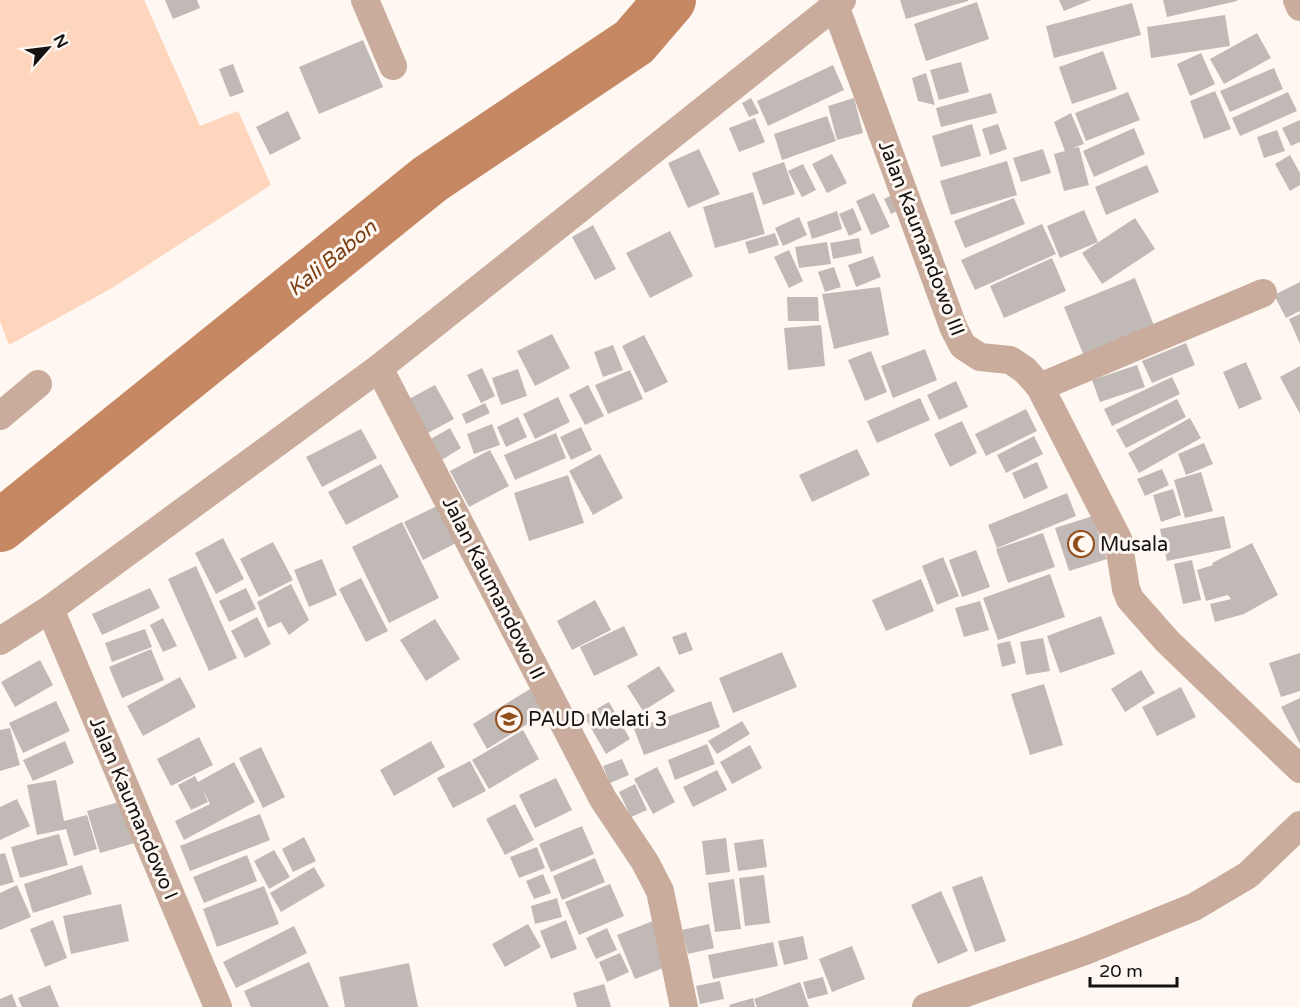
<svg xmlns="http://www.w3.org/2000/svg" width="1300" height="1007" viewBox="0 0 1300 1007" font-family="'Varela Round',sans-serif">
	<rect width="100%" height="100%" fill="#fef7f2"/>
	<path fill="#fed6bd" d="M0,0H144L200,126L238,111L271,185L112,288L9,345L0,321Z"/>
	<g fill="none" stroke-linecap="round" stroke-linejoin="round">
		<path stroke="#c58862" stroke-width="52" d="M0,526L430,179L634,42L670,0"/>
	</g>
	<path fill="#c0b9b5" d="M165,0H197L200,8L173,19Z
		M900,0H968V1L906,19Z
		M1059,0H1091L1064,11Z
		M1163,0H1237V1L1167,17Z
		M977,2L989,39L926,61L914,24Z
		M1132,3L1141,35L1054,58L1046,26Z
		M1225,15L1230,46L1151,58L1147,27Z
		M1257,33L1271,58L1224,84L1210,59Z
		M363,40L383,87L319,114L299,67Z
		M1103,51L1117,89L1072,104L1059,67Z
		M1201,53L1215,84L1190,96L1177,64Z
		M961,62L969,92L939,100L930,70Z
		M233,64L244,92L230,97L219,69Z
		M833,65L844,90L768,126L757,101Z
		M1274,68L1283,89L1230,112L1220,91Z
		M926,73L935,105L918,101L912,78Z
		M1215,91L1231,129L1204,139L1190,101Z
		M1128,92L1140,120L1086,141L1075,113Z
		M1288,92L1297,111L1240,136L1232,118Z
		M991,93L997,113L941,127L936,108Z
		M751,98L759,113L749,117L742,103Z
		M854,98L863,133L837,140L828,106Z
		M288,111L301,139L270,155L256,127Z
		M1071,113L1084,144L1072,148L1079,147L1089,185L1064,191L1054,154L1065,151L1054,122Z
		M827,116L836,141L782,160L774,134Z
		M755,118L765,142L739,152L729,128Z
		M1300,120V142L1291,146L1282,128Z
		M972,124L981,156L941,167L932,136Z
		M998,124L1007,149L990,155L982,129Z
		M1134,128L1145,154L1094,177L1083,151Z
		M1277,130L1285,151L1264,158L1257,137Z
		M699,149L720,194L688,208L668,163Z
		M1043,149L1051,173L1021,182L1013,158Z
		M832,154L847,183L827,193L812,164Z
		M1290,155L1300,173V185L1290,191L1275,164Z
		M1007,161L1017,195L951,215L940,181Z
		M784,162L795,194L763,205L752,173Z
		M803,164L816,190L802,197L788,171Z
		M1147,165L1159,192L1106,215L1095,187Z
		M753,192L765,234L715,248L703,207Z
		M898,192L905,207L891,214L884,199Z
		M874,193L890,227L871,235L856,201Z
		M1014,198L1025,224L965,248L954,221Z
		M853,208L862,230L849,236L839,214Z
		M1084,210L1098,242L1060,258L1047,226Z
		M837,211L842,229L812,239L807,222Z
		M799,217L807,235L783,246L775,228Z
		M1135,218L1155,249L1102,284L1082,253Z
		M1042,224L1056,254L975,290L961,260Z
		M593,225L616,269L595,280L572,237Z
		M670,231L693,276L650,298L626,253Z
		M775,233L779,245L749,254L745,242Z
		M859,238L862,253L833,259L830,243Z
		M827,242L831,264L799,268L795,247Z
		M789,250L803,281L789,288L774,257Z
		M873,256L881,277L856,287L848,265Z
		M1052,258L1066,291L1004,318L990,286Z
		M834,267L841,287L825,292L818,272Z
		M1135,278L1155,328L1084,356L1064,307Z
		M1300,282V311L1286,318L1274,295Z
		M880,287L889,335L834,349L822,294Z
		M787,297H818L819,321H788Z
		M1300,314V344L1289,319Z
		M821,325L825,366L788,370L784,328Z
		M552,334L570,368L535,386L517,351Z
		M644,335L668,382L645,393L622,346Z
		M1186,343L1195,365L1152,383L1142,361Z
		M613,345L623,370L603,377L594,352Z
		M925,349L937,380L893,398L881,366Z
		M871,351L887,392L865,401L848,360Z
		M1246,362L1262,399L1239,409L1223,372Z
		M1137,365L1145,387L1100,402L1092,380Z
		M1300,366V414L1280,377Z
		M482,368L495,396L481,403L467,375Z
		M518,369L527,396L501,405L492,378Z
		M630,370L643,399L608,414L595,385Z
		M1172,377L1180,394L1112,426L1104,409Z
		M956,381L968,407L939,420L927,395Z
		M435,385L454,419L428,433L409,399Z
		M588,385L604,416L585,425L569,395Z
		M558,397L570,422L535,439L523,414Z
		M920,398L930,420L877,443L867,421Z
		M1177,399L1186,417L1126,448L1116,430Z
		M485,403L490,413L466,424L462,414Z
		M1026,409L1037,431L986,456L975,434Z
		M518,417L527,437L506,447L497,427Z
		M1190,418L1201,438L1139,473L1128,453Z
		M962,421L977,453L950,467L934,434Z
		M492,424L500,445L474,454L467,434Z
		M581,427L592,450L571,460L560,437Z
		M450,428L461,448L440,461L429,440Z
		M361,429L377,458L322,487L306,457Z
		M556,433L566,458L515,480L504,455Z
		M1034,436L1043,454L1006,473L997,455Z
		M1204,443L1213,464L1186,475L1178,454Z
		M857,449L870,475L812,502L799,475Z
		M490,450L509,486L469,507L450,471Z
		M600,454L623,498L593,515L569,471Z
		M1037,462L1048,488L1024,499L1012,473Z
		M381,464L399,497L346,525L328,492Z
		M1162,469L1169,485L1145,496L1137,479Z
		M1201,472L1213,511L1185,518L1174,480Z
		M568,475L584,523L529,541L514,493Z
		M1173,489L1181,515L1161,522L1153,495Z
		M1067,493L1076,516L997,548L988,525Z
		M439,505L458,542L423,560L404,522Z
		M1093,516L1107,559L1069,571L1055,528Z
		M1224,516L1231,548L1167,561L1160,529Z
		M402,522L439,598L389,623L352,547Z
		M1043,533L1055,567L1008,583L996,549Z
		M223,538L244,579L216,594L195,553Z
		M273,542L293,580L259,597L240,559Z
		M1252,543L1278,595L1244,614L1215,622L1210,604L1231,599L1228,595L1206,601L1197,570L1213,565L1212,563Z
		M976,550L990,587L962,597L949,560Z
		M943,557L959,596L937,605L922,566Z
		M322,559L337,595L309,607L294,570Z
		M1192,560L1201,600L1183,604L1174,564Z
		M196,566L237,658L209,671L168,579Z
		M1050,574L1065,617L998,640L983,598Z
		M361,578L388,631L366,642L339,589Z
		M921,579L934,611L886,631L872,600Z
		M291,584L309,620L289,635L281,622L268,628L257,602Z
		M150,588L160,608L102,635L92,614Z
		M246,588L256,609L229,622L219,601Z
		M595,600L611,630L572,650L557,621Z
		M980,601L989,630L964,637L955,608Z
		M1101,616L1115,654L1060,673L1047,636Z
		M257,617L271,644L245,658L231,631Z
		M163,618L177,646L163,652L150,625Z
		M435,619L460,659L426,681L400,640Z
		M624,626L638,655L594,676L580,647Z
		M145,629L152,647L112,662L105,643Z
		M686,632L693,650L679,655L672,637Z
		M1043,638L1050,671L1026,675L1020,642Z
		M1010,641L1016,663L1002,667L997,644Z
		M151,649L164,680L122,698L109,667Z
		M782,652L797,687L733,713L719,678Z
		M1300,653V691L1281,697L1269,663Z
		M40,660L53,685L15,707L1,682Z
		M659,666L675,691L643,711L627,686Z
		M1141,670L1155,693L1125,712L1111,689Z
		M180,677L196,707L143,736L127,706Z
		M1044,684L1063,745L1030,755L1011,694Z
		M1181,687L1196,717L1157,736L1142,707Z
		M530,689L545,713L487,749L473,724Z
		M1300,698V744L1281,707Z
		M56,701L70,731L23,753L9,723Z
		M711,701L720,727L644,755L634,729Z
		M609,702L630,739L606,754L584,716Z
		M742,721L750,734L717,754L708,741Z
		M10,728L20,765L0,771V730Z
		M523,730L539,759L489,789L472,760Z
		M199,737L213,765L171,786L157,759Z
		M65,741L74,763L33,781L23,760Z
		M431,741L445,767L394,796L380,770Z
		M707,744L715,764L675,780L668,760Z
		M750,745L762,768L732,784L720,762Z
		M261,747L285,797L263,808L239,758Z
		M622,759L629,775L610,783L603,766Z
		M470,761L486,791L453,808L437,778Z
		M234,762L255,802L184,840L175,821L210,804L202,788L208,802L191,810L178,785L195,776L198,782Z
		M657,767L675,802L653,814L634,779Z
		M717,770L727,790L693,807L683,787Z
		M556,778L572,810L535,828L519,795Z
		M56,780L64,821L87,815L97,849L74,856L66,829L37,835L27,785Z
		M635,784L647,810L631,817L619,792Z
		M17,799L30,826L0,840V807Z
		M126,800L138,842L100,853L87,811Z
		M515,804L534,840L505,855L486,819Z
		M260,814L270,840L190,871L180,846Z
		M582,826L594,854L551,872L539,844Z
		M59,834L68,865L20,878L11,847Z
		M304,837L316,861L293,872L282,849Z
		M726,838L730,872L706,875L702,841Z
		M763,839L767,867L738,871L734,843Z
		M537,847L545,868L519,878L510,857Z
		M274,850L290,877L269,889L254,861Z
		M5,853L14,882L0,886V854Z
		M247,855L257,881L204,903L193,877Z
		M595,858L605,882L562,900L553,876Z
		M82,865L92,894L33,913L24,884Z
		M314,867L325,886L281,912L270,893Z
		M543,874L551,893L534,899L526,881Z
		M764,875L770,923L745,926L739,878Z
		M982,876L1006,941L975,952L952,887Z
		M734,879L741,929L715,932L708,883Z
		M610,884L624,916L579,935L565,902Z
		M17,885L31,917L0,930V893Z
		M264,886L279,924L217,947L203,909Z
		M941,891L968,951L938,964L911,905Z
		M557,898L562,917L535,924L531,906Z
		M121,904L129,941L71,954L63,916Z
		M53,920L67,958L45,967L30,929Z
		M566,920L577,949L551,959L540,931Z
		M653,921L671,965L635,979L617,935Z
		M528,924L541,947L505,967L492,944Z
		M709,924L714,948L688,954L682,930Z
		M294,926L307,953L236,988L223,962Z
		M607,928L617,950L596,959L586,938Z
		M803,936L808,959L784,965L778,941Z
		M773,942L778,966L713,979L708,955Z
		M852,946L865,979L832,992L819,959Z
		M620,953L629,972L607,982L599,962Z
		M309,962L329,1007H251L244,991Z
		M409,963L418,1007H345L339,977Z
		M823,977L828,994L808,999L803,982Z
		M720,981L724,999L700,1004L696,986Z
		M800,982L809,1007H757L754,999Z
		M604,984L611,1007H577L573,993Z
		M50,985L59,1007H22L18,998Z
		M12,994L17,1007H0V999Z
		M753,998L755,1007H730L729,1005Z"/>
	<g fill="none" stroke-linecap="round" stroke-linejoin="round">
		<path stroke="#c9ac9b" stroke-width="28" d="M365,0L393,66
			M833,0L954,329L963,346L980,357L1010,360L1025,370L1040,387L1118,539L1126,589L1130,599L1167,641L1300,769
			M1297,0L1300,7
			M379,368L603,799L645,862L660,891L684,1007
			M1040,387L1263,293
			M0,416L38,384
			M50,609L218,1007
			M0,641L50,609L379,368L842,0
			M926,1007L1085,951L1194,907L1248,875L1300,825"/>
	</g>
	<defs>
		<symbol id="mosque-ring" viewBox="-11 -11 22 22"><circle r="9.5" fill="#fef7f2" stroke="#904e1d" stroke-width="1.5"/><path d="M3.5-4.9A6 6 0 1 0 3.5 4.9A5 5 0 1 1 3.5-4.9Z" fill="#904e1d"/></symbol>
		<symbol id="school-ring" viewBox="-11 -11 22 22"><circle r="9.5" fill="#fef7f2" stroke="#904e1d" stroke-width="1.5"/><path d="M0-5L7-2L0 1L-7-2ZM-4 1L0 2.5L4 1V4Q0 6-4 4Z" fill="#904e1d"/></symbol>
	</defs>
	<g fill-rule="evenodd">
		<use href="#mosque-ring" x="1066" y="529" width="30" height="30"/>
		<use href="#school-ring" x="494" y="704" width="30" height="30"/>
	</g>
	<g text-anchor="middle" stroke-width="6" stroke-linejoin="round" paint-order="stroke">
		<g font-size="20" fill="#151312" stroke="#fef7f2">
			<text transform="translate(922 238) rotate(69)" y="7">Jalan Kaumandowo III</text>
			<text transform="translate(494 588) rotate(63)" y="7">Jalan Kaumandowo II</text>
			<text transform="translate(134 808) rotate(67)" y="7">Jalan Kaumandowo I</text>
		</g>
		<g font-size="20" fill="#151312" stroke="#fef7f2" text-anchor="start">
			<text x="1100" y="551">Musala</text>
			<text x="528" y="726">PAUD Melati 3</text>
		</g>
		<g font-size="21" font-style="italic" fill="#7a4014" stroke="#fef7f2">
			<text transform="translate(332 258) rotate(-39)" y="7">Kali Babon</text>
		</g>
	</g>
	<g transform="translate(48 48) rotate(62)" stroke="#fef7f2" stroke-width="4.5" paint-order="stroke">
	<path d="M0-4.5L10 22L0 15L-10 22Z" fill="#151312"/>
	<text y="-9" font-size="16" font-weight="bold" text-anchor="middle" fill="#151312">N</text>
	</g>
	<path d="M1090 977v9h87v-9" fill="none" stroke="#151312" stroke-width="3"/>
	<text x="1099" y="977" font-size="18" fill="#151312" stroke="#fef7f2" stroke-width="4.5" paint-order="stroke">20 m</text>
</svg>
